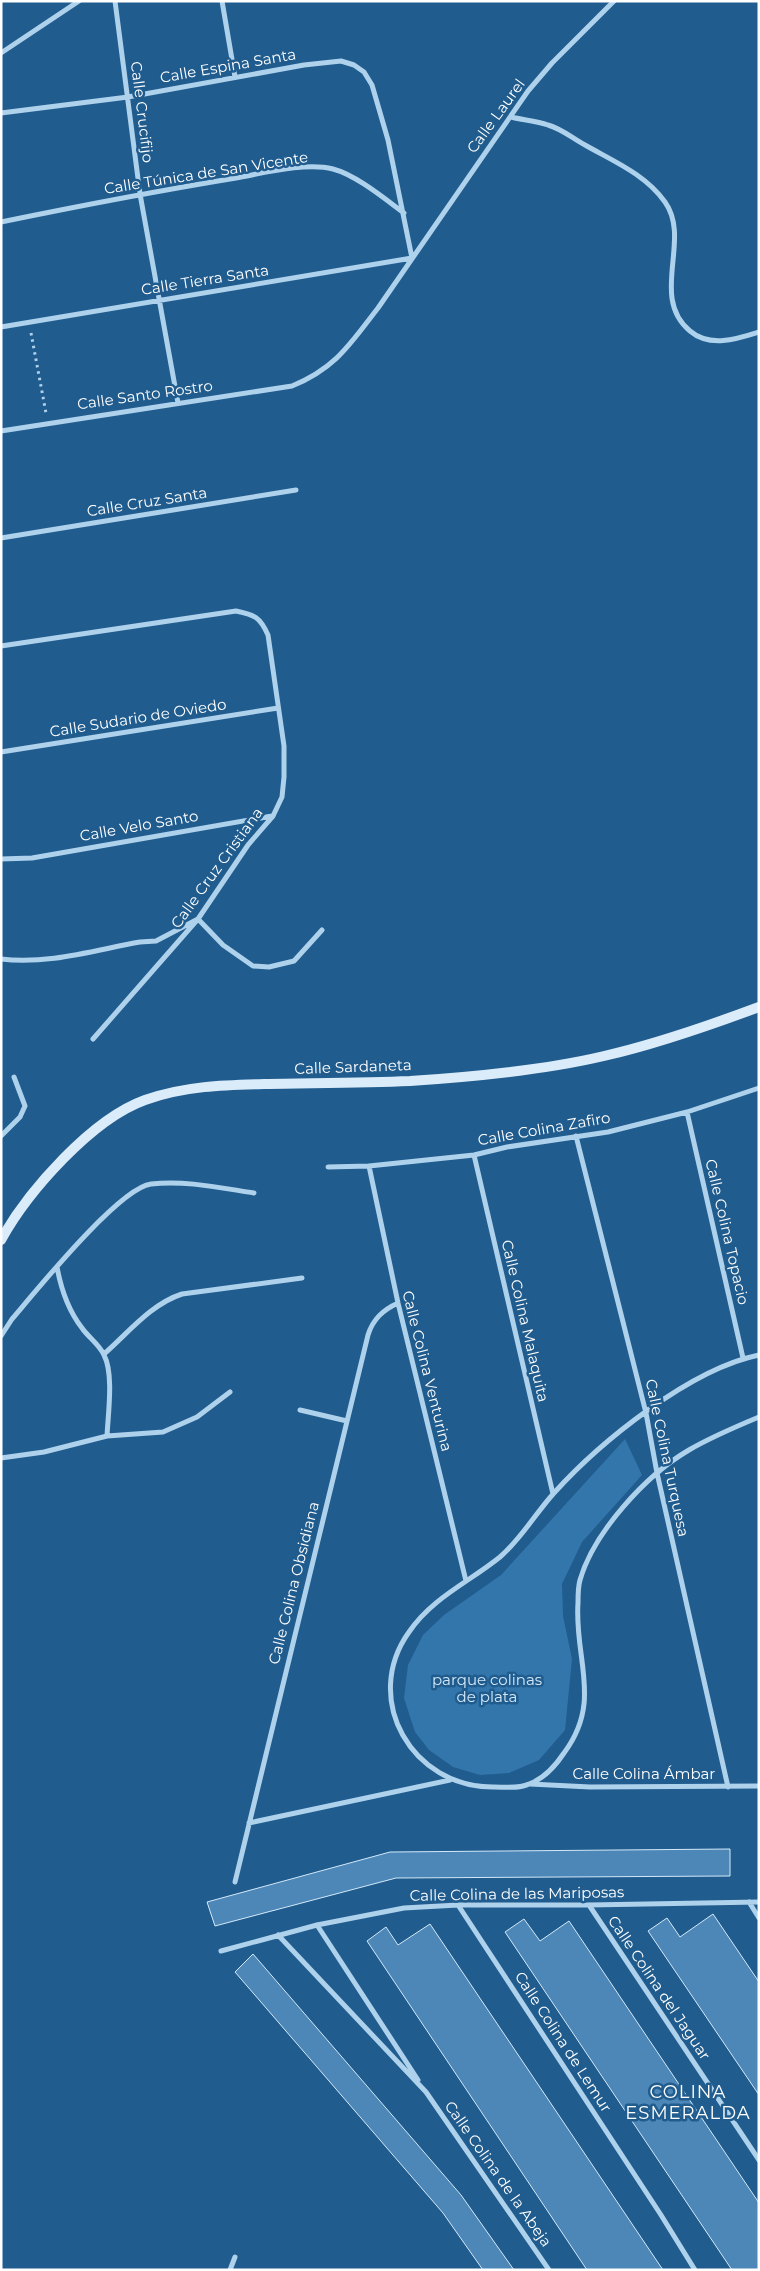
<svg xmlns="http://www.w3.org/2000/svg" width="760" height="2271" viewBox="0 0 760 2271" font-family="Montserrat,sans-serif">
	<rect width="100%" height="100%" fill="#205c8e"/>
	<path fill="#3376ab" d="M625,1439L642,1475L582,1542L562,1584L563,1616L572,1659L565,1730L539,1760L509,1773L480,1775L453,1767L429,1750L415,1732L404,1698L408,1665L423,1635L444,1615L501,1575Z"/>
	<path fill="#4c87b7" stroke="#d3e9f9" d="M730,1849V1876L396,1878L215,1926L207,1902L390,1852Z
		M713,1914L759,1982V2095L648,1931L667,1918L680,1937Z
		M524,1919L540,1941L569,1921L759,2203V2270H732L505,1932Z
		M430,1924L663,2270H587L367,1941L386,1927L398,1945Z
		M253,1954L461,2195L514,2270H483L443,2213L235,1972Z"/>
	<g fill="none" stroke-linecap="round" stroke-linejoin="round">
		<path stroke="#aed1ec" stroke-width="3" stroke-dasharray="2.5 4" stroke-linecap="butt" d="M31,333L46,413"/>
		<path stroke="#aed1ec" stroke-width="5" d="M115,1L140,194L178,403
			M222,1L235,77
			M1,53L79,1
			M1,113L128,97L304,65L341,61L354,65L364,72L372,85L388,140L412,258
			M511,117C523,120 536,121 548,125C562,129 572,138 585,145C613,161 645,174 665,202C692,240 649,297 690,331C710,348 737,339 759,332
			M1,222C79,206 157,191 236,178C264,173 306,162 333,169C356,175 385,199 404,213
			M1,327L412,258
			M1,431L292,386C336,368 350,344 378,308L528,91L552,63L614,1
			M1,538L296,490
			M1,646L236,611C255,615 260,617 268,635L284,746V777L282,797L273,816L248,845L198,919L93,1039
			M1,752L278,708
			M1,859L32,858L272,816
			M1,959C47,965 95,950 140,942L156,941L198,919L223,945L253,966L269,967L294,961L322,930
			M687,1112L743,1358
			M1,1136L20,1117L25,1106L14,1077
			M576,1136L646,1413L657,1473L728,1787
			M474,1155L553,1494
			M369,1166L398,1303L466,1581
			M328,1167L369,1166L474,1155L507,1147L608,1132L687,1112L759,1088
			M57,1267C61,1289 68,1310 82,1328C88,1337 99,1344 104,1355C114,1374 108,1414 107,1436
			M1,1336L12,1319C36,1291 119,1188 151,1184C185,1180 221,1188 254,1193
			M104,1354C128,1333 151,1304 182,1294L302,1278
			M759,1355C690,1369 600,1442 554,1493C535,1514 521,1539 500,1557C469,1582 432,1598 409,1632C361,1699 412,1788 494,1787C505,1787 519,1789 529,1784C544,1779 556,1765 564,1753C603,1701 574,1659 578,1603C578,1596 578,1587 580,1580C594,1532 646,1475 689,1450C711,1437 735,1427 759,1417
			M300,1410L347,1421
			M1,1458L44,1452L107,1436L163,1432L197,1417L230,1392
			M530,1784L590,1787L759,1786
			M249,1823L450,1780
			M235,1882L368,1335C373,1319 383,1310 398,1303
			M749,1902L759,1918
			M458,1905L661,2215L695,2270
			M589,1905L759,2160
			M317,1925L418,2080
			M278,1935L426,2092L549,2270
			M221,1951L317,1925L404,1908L458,1905H589L759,1902
			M230,2270L235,2257"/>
		<path stroke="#daebf9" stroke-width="10" d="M1,1240C28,1191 92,1119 145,1100C184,1086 224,1085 264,1084C313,1083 362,1083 410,1081C471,1077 545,1070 604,1056C657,1044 708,1026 759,1007"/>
	</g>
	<g text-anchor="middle" stroke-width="5" stroke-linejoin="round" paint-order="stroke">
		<g font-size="15" fill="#fff" stroke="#205c8e">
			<text transform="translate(228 66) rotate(-10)" y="5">Calle Espina Santa</text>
			<text transform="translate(142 112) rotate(83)" y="5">Calle Crucifijo</text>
			<text transform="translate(496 116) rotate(-54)" y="5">Calle Laurel</text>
			<text transform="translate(206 173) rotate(-9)" y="5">Calle Túnica de San Vicente</text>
			<text transform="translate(205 280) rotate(-9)" y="5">Calle Tierra Santa</text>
			<text transform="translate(145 395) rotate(-8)" y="5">Calle Santo Rostro</text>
			<text transform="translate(147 502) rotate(-9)" y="5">Calle Cruz Santa</text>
			<text transform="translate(138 718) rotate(-9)" y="5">Calle Sudario de Oviedo</text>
			<text transform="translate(139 826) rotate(-10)" y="5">Calle Velo Santo</text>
			<text transform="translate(217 868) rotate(-54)" y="5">Calle Cruz Cristiana</text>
			<text transform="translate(353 1067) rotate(-2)" y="5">Calle Sardaneta</text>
			<text transform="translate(544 1129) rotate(-10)" y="5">Calle Colina Zafiro</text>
			<text transform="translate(727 1232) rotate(77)" y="5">Calle Colina Topacio</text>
			<text transform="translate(525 1321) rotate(77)" y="5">Calle Colina Malaquita</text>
			<text transform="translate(427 1371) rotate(76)" y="5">Calle Colina Venturina</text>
			<text transform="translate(667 1458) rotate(78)" y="5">Calle Colina Turquesa</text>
			<text transform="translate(294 1583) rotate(-76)" y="5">Calle Colina Obsidiana</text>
			<text x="644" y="1779">Calle Colina Ámbar</text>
			<text transform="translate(517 1894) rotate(-1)" y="5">Calle Colina de las Mariposas</text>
			<text transform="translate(659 1988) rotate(56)" y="5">Calle Colina del Jaguar</text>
			<text transform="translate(563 2042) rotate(57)" y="5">Calle Colina de Lemur</text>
			<text transform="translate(498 2174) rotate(55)" y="5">Calle Colina de la Abeja</text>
		</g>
		<g font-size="15" fill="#d3e9f9" stroke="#205c8e">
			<text x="487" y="1685">parque colinas<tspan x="487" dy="17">de plata</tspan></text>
		</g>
		<g font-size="18" letter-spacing="1" fill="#fff" stroke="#205c8e">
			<text x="688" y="2098">COLINA<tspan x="688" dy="21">ESMERALDA</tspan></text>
		</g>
	</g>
	<rect width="760" height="2271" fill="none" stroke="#ffffff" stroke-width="5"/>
</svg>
